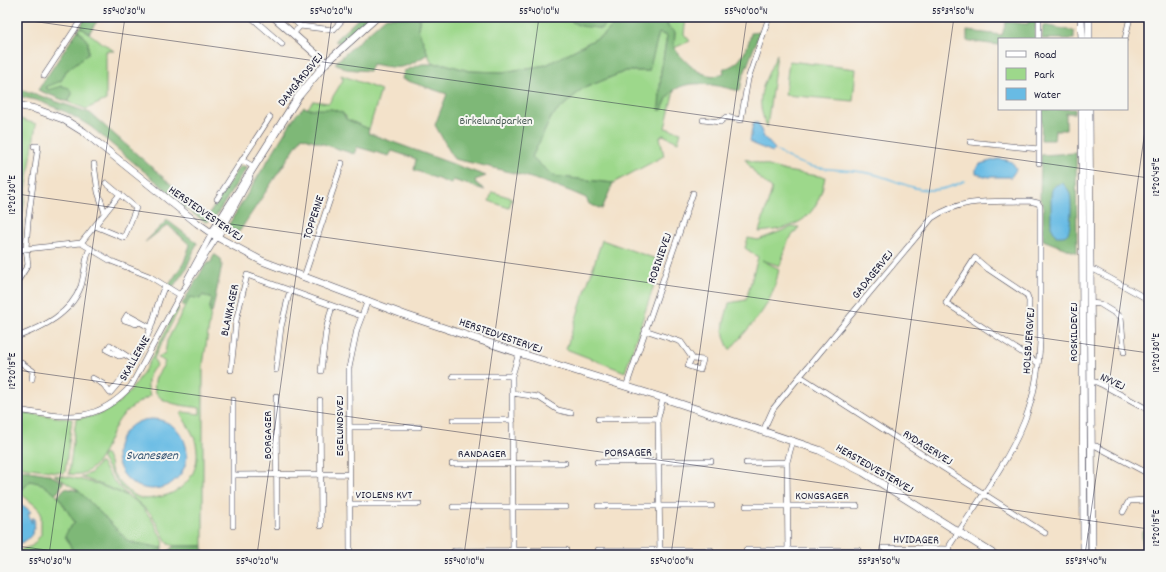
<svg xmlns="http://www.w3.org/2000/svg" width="1166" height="572" viewBox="0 0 1166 572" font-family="Dekko,sans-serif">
	<rect width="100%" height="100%" fill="#f6f6f2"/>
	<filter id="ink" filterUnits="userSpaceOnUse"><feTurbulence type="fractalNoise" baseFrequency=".025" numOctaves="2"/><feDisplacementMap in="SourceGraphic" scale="8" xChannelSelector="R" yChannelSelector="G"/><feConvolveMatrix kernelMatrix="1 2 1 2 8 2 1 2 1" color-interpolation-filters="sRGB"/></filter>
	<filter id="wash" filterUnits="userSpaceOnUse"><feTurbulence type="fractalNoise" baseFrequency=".012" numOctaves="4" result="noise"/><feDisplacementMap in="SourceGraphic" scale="16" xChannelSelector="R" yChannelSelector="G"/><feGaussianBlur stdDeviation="0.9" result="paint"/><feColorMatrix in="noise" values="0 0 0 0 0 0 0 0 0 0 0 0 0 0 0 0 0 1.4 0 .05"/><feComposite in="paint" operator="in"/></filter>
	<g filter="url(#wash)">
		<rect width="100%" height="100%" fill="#f3e2ca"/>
		<path fill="#9dd88b" stroke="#607d63" d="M420,17H620L605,34L546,65L503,72L469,71L445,64H432L418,29Z
			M669,17L686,18L684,34L690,41L674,48L675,32L667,26Z
			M80,27L114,51H106V100L86,109L68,102L72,94L62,86L48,90L46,86L61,81L66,71L88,54V42L78,30Z
			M659,33L667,36L661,71L659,109L662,110L668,96L674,90L665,128L681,132L678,142L663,135L660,137L664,156L613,183L553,176L532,157L552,116L582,89L626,71H648Z
			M777,54L767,127C753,96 765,82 777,54Z
			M789,61L856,69L853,101L785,95Z
			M341,75L381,90L369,129L346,119V116L307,109L313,101L329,103L343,80Z
			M17,118L36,124L22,218V245L17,246Z
			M745,159L786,171L825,177C817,218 800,228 759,232L772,189L757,176Z
			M492,192L512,198L509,208L489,201Z
			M792,227H799L788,241L780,266L762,260L779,269C771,310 755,319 730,350C719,330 724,324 729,303L746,300L758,257L745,248L748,238L758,240Z
			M602,240L662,261L625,372L566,349Z
			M203,295L212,299L209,311L211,313L203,365V546H174L168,544L152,515L120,486L102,459V456L106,454C107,457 109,460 110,462C111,465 110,468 112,471C117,481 130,495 141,498C146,500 153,498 159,497C184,493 202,471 196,444C194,433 186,424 181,414L183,412L200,414V408C184,405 150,405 155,381C156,375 162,369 165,362L158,357L165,353L167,341L190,297Z
			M177,307L179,309L156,354L154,359L157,365C147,374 146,384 150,396C139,402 127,409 119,420C105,442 101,479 69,474L76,419C87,417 98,416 108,410C141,391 160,340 177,307Z
			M18,412L72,419L65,472L63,473L17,466Z
			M99,463H101L115,483L127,495L81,477L91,473Z
			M54,475C75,476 112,488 131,498C143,505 152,519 158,531C161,536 166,542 162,548L129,542L79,491Z
			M30,481C53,482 64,506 75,523L69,528L72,549L69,554L17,555V551L32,546L41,535V512L36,506L21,494L22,490Z
			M1142,531H1149V555H1143Z"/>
		<path fill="#7eb877" stroke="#506d59" d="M86,17H100L89,33L80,27Z
			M360,17H373L342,42H336V39Z
			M386,17H420L418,29L428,54C402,70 402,69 372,64L369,71L346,69L335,63Z
			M567,17H604L608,20L601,29C586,25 579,30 567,17Z
			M620,17H669L667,26L675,32L674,48C687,64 702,81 724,74L723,69C741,65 748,49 751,33L760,32L742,79L740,91C721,87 691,77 673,91C667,96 665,103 662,110H659L661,71L667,36L659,33L649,71H626L582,89L552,116L532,157L553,176L613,183L602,209L589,204L586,198C544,179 500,169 454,159L435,125L447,94L402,79L404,71L422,64H445L469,71L503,72L546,65L605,34Z
			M1029,17H1036L1035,39H999V45L967,41V31L1002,35L1006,22L1028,24Z
			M1043,25L1074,31V39H1042Z
			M78,30L88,42V54L66,71L61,81L46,87L48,90L62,86L69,88L72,94L68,102L38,90Z
			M17,88L90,113L182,194L177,199L90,126L66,112L36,100L17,96Z
			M304,107L309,109H332L343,113L346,119L369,129L368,133L486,176L475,180L476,183L485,190L453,180L451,184L414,170L416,159L392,151L389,156L357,147L354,154L302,137L239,232L234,230L227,233L226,229L295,116Z
			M1042,109H1075V113H1066V130H1055L1054,140H1041Z
			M1076,153L1077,253L1043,240V203L1040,200L1041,155Z
			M242,166L247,167L214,219L206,222L178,204L186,197L188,199L187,202L208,216L239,167Z
			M167,220L197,243L186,269L173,287L169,285L184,262L190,245L168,225L145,242Z
			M214,254L221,259L222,265L212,313L209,311L212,299L203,295L200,299L190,297L185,307L182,304L206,264L211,262Z
			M17,469L48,474L63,482L59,491L55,494L42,484L30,481L22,490L17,482Z
			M65,488L79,491L129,542L162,548L161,555H61L69,554L72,549L65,536L69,528L75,523L58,496Z
			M174,546H203V555H167V552Z"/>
		<path fill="#68bbe4" stroke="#456e90" d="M753,123H758L764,137L775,149L773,152L755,145L750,141Z
			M998,159C1007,160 1014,160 1016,170L1011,177H989L976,174V168L980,164Z
			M1062,183C1066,187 1069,189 1070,194C1072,200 1071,228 1068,233C1065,237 1061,236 1056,236L1051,227V196L1052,189L1056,185Z
			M117 454a35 35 0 1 1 70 0a35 35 0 1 1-70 0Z
			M17,504L24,506L31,512L28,514L32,523V518H34C37,531 30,541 17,544Z"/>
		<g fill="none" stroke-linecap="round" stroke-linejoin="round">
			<path stroke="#68bbe4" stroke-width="1.5" d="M777,151C812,175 836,166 873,174C893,179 912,190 932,190C944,190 954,186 964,181"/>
		</g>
	</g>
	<g filter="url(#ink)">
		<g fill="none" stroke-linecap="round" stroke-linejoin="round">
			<defs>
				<path id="minor" d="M251,17L282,44
					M291,17L300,26
					M293,34L300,26L333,30L345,17
					M1039,39V17
					M1125,39L1130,17
					M44,76L83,17
					M703,120L720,122L726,117L741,120L748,79L769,17
					M970,142L1039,149
					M1039,163V109
					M94,164L98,192L105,213
					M254,167L242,160L270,117
					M217,199L242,160
					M95,226L124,238L136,208L106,183
					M81,243L120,194
					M17,250L81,243L111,261L149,276L180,295
					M1090,270H1095L1149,300
					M304,277L342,163
					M186,281L212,233
					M17,282L28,265L26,248L28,222L38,146H34
					M1090,303L1100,304L1121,317L1124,352
					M139,322L136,324L124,320L127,315L151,328
					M645,330L681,342L693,359H691L688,366L700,370L703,360L693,359
					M17,337C43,327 71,314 81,286C84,276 85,264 88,253L90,248
					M123,355L119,356L107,350L110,345L133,360
					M1028,357L1029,301L1027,295L988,269L975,258L946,303L1038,363
					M17,360L33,371L32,379
					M231,370L236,321L247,275L361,316
					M276,370L281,327L290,290
					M321,371L326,330L332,306
					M453,376H512
					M800,376L1045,533
					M92,378L103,384L110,393C127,374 142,351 151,327C156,313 158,299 165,286
					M1090,382H1096L1103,385L1149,410
					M626,387L693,193
					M512,393L538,397L558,410L571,413
					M276,396L277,527
					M233,400V526
					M320,400L321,526
					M17,410C65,417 94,426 131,386L180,295L217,237
					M598,419L658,418
					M453,420H513
					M349,427H419
					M763,431L773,409L791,387L932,218C963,197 993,202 1029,201L1038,203L1040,206V341C1039,368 1034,397 1024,422C1006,466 975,505 950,545L949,555
					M1091,446H1096L1149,474
					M597,462L711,461
					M746,463L787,462
					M452,464L565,463
					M233,475L349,474
					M349,504H419
					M598,506H712
					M746,506H857
					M453,507H566
					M1123,512L1129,501L1146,500L1149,502
					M883,548L949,549
					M598,550H711
					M746,550H858
					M454,551L566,550
					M350,555L349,368L357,329L368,300
					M513,555L512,376L519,353
					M660,555L658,418L663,398
					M788,555L787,462L793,440"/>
				<path id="tertiary" d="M274,17L326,63
					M17,105L35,109L63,119L84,132L197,223L217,237L262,261L405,315L519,353L663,398L819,450L863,472L995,555
					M212,233L298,97L326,63L377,17
					M217,237L249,178"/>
				<path id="secondary" d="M1081,17L1082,39
					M1089,39V17
					M1082,109L1084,555
					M1089,109L1092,555"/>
			</defs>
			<use href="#minor" stroke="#413f50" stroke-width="6"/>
			<use href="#tertiary" stroke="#413f50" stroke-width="8"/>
			<use href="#secondary" stroke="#413f50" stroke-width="8"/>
			<use href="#minor" stroke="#fff" stroke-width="5"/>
			<use href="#tertiary" stroke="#fff" stroke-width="7"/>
			<use href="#secondary" stroke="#fff" stroke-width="7"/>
		</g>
	</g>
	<path fill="none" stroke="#22223b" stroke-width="1" stroke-opacity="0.45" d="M17,19L1149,178M17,194L1149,353M17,370L1149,529M17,546L84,555M49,555L125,17M257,555L332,17M464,555L539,17M671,555L747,17M878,555L954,17M1085,555L1149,102"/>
	<g text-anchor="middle" stroke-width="4" stroke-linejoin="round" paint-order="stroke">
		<g font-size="12" fill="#22223b" stroke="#f6f6f2">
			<text transform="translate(300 79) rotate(-51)" y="4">DAMGÅRDSVEJ</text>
			<text transform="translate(206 213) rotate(35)" y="4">HERSTEDVESTERVEJ</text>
			<text transform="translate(313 217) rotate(-72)" y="4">TOPPERNE</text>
			<text transform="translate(659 258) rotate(-71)" y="4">ROBINIEVEJ</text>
			<text transform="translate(872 274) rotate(-51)" y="4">GADAGERVEJ</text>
			<text transform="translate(229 310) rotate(-78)" y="4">BLANKAGER</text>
			<text transform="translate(1073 332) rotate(-90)" y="4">ROSKILDEVEJ</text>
			<text transform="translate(501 335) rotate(19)" y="4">HERSTEDVESTERVEJ</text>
			<text transform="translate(1028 341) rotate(-86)" y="4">HOLSBJERGVEJ</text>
			<text transform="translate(134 358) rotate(-60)" y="4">SKALLERNE</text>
			<text transform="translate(1113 381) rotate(25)" y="4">NYVEJ</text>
			<text transform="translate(339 426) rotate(-90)" y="4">EGELUNDSVEJ</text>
			<text transform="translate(267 435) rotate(-90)" y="4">BORGAGER</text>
			<text transform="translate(928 447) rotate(32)" y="4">RYDAGERVEJ</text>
			<text transform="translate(628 452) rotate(-1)" y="4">PORSAGER</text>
			<text x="482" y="457">RANDAGER</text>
			<text transform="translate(875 468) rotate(30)" y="4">HERSTEDVESTERVEJ</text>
			<text x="384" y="498">VIOLENS KVT</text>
			<text x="822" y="499">KONGSAGER</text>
			<text transform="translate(916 539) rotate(1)" y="4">HVIDAGER</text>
		</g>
		<g font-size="12" fill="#475953" stroke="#f6f6f2">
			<text x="496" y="124">Birkelundparken</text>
		</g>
		<g font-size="13" font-style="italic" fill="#3a5876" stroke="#f6f6f2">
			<text x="152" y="459">Svanesøen</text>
		</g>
	</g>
	<rect width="1166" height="572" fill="none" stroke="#f6f6f2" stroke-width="44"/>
	<rect x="998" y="38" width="130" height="72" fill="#f6f6f2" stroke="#a1a1a9"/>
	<rect x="1006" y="51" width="20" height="6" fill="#ffffff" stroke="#a1a1a9"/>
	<text x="1034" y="58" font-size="12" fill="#22223b">Road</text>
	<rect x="1006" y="68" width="20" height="12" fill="#9dd88b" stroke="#a1a1a9"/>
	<text x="1034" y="78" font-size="12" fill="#22223b">Park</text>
	<rect x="1006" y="88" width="20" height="12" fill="#68bbe4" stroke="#a1a1a9"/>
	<text x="1034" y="98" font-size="12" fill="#22223b">Water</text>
	<rect x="22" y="22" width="1122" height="528" fill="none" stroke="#22223b" stroke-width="1.5"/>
	<g font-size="10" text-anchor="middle" fill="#22223b">
		<text x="124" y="14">55°40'30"N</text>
		<text x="331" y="14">55°40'20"N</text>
		<text x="539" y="14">55°40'10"N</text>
		<text x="746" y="14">55°40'00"N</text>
		<text x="953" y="14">55°39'50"N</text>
		<text transform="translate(1155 177) rotate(-90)" y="4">12°20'45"E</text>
		<text transform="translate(11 195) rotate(-90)" y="4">12°20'30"E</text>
		<text transform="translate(1155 353) rotate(-90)" y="4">12°20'30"E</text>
		<text transform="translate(11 371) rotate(-90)" y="4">12°20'15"E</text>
		<text transform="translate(1155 528) rotate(-90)" y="4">12°20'15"E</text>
		<text x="50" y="564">55°40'30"N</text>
		<text x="257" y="564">55°40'20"N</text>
		<text x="464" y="564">55°40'10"N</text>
		<text x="672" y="564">55°40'00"N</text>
		<text x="879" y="564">55°39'50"N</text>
		<text x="1086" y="564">55°39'40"N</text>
	</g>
</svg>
